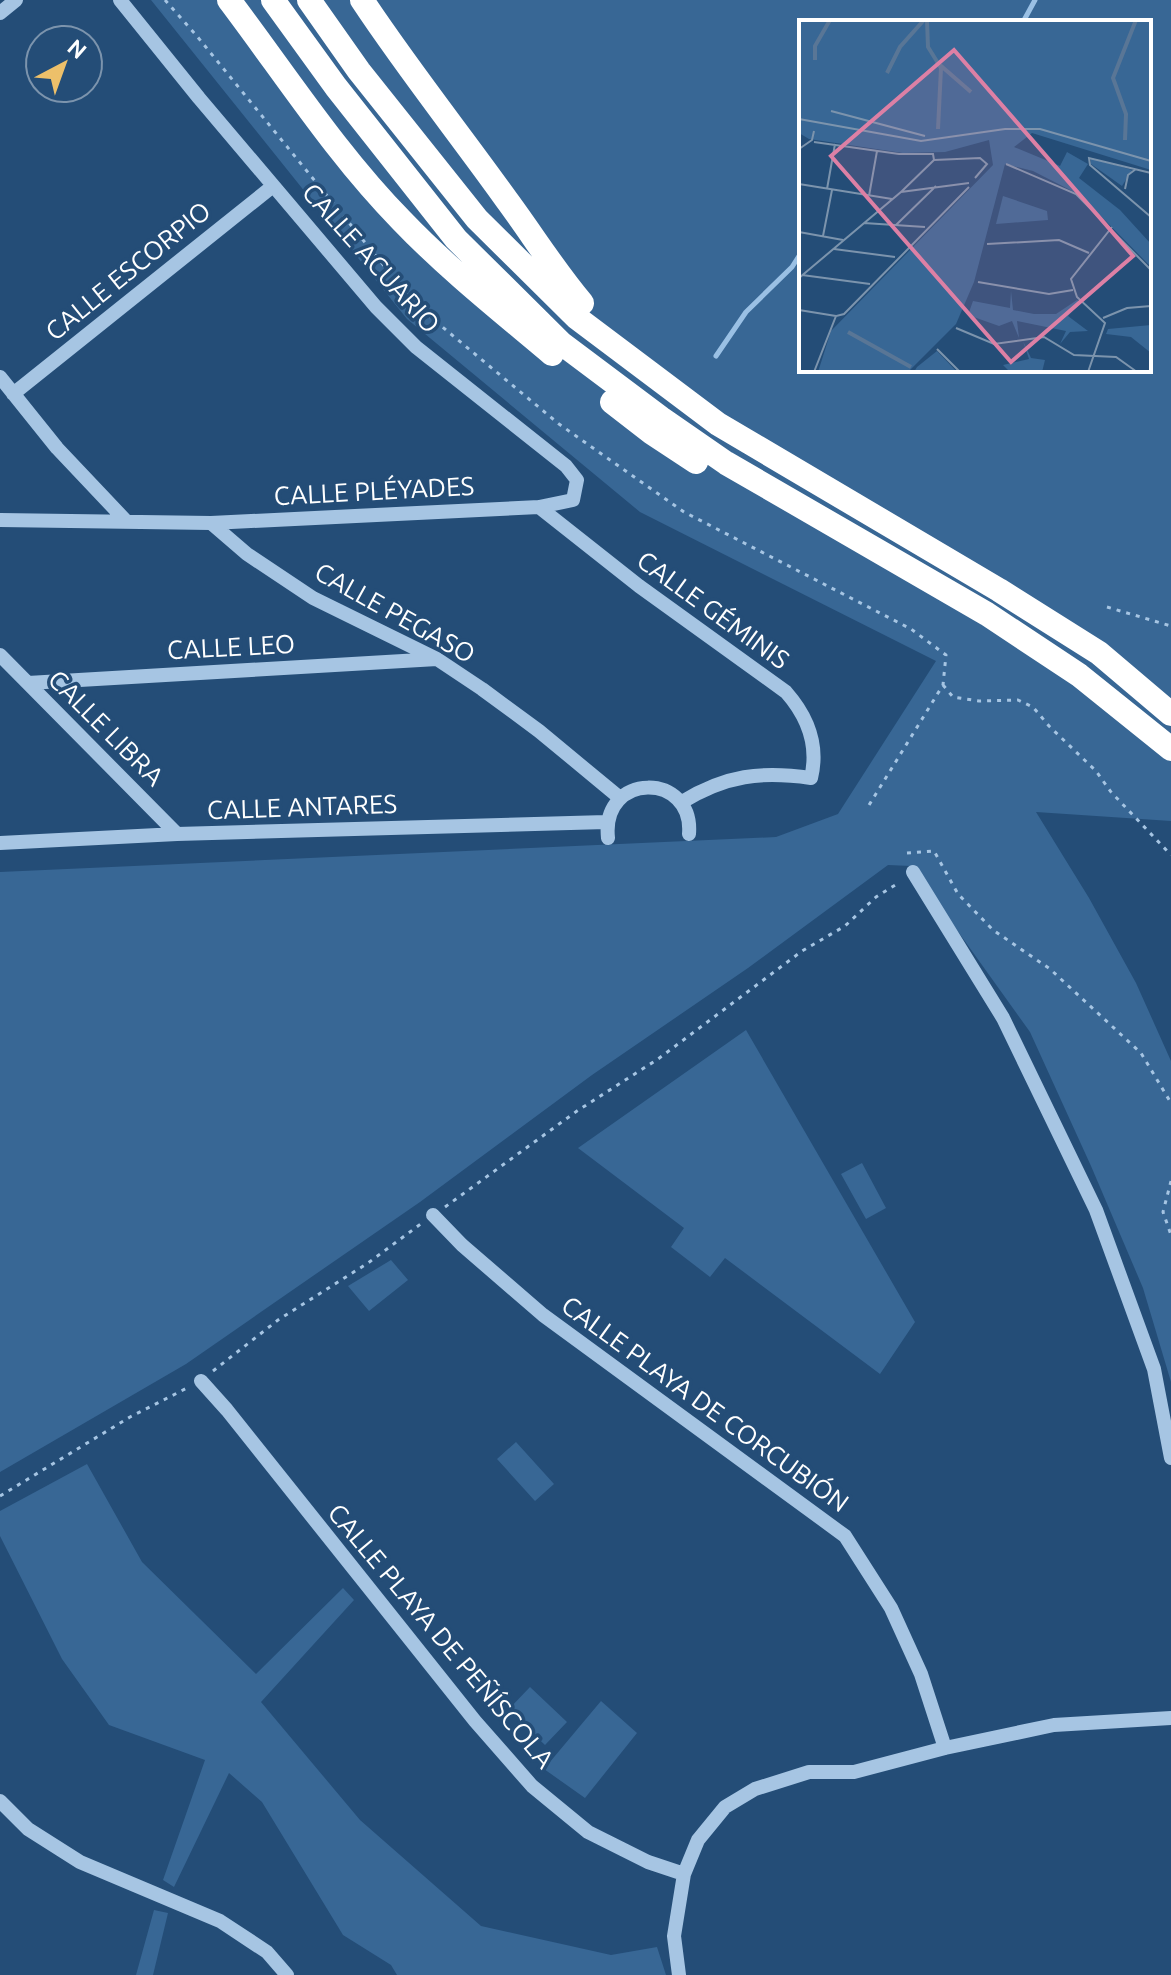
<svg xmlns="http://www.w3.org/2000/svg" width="1171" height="1975" viewBox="0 0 1171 1975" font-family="Ubuntu,sans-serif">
	<rect width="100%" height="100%" fill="#244d77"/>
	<path fill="#386795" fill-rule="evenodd" d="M151,0H1171V821L1036,812L1089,898L1136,983L1171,1061V1382L1143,1288L1091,1166L1030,1032L911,866L888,865L748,968L592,1075L420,1202L310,1278L186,1364L0,1472V872L776,837L838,814L936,661L640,512L407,319ZM801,22H1149V370H801Z
		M746,1030L915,1322L880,1374L725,1258L710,1277L671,1247L684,1228L578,1148Z
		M862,1163L886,1208L866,1219L841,1174Z
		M391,1260L408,1280L369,1311L348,1286Z
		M516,1442L554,1484L535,1501L497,1459Z
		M87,1464L142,1562L256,1674L343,1588L354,1600L261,1702L360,1820L481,1926L611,1955L657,1947L666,1975H397L391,1965L343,1935L262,1802L229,1773L174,1887L163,1880L205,1760L109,1725L62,1659L0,1536V1511Z
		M530,1687L567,1722L545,1745L508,1710Z
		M601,1701L637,1733L585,1798L544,1769Z
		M154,1910L168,1913L153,1975H136Z"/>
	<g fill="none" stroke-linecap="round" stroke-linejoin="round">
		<path stroke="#9ac0e4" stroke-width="5" d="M1023,22L1035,0
			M716,356L746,312L792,267L801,253"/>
		<path stroke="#a6c5e3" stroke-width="3" stroke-dasharray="4 6" stroke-linecap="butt" d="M165,0L196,35L416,305L559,424L684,512L911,629L946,655L943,685L866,810
			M1107,607L1171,626
			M943,685L953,697L979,701L1018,700L1033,707L1049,726L1096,771L1111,792L1171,855
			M907,853L934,851L958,894L993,930L1050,969L1141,1053L1171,1103
			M1171,1181L1163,1212L1171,1235
			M445,1207L577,1111L658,1059L802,951L845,926L876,897L900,882
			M213,1371L278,1320L368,1263L422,1223
			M0,1496L130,1417L187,1388"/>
		<path stroke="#a6c5e3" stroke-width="14" d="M120,0L199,98L376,307L416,347L566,466L577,480L573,500L539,507L211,523
			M0,13L16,0
			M0,377L57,448L127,522
			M13,394L273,186
			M539,507L639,586L786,692C808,717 819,745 811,778C761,771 726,775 682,802
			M0,520L211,523L247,554L313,598L437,659L482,689L539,731L620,798
			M0,655L177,834
			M28,683L437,659
			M608,838C601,771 694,772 689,834
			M0,843L177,834L606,822
			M913,872L1003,1018L1096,1210L1154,1369L1171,1458
			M433,1215L462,1245L543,1315L845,1536L891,1608L921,1674L945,1748
			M201,1381L227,1410L475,1721L532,1786L588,1832L648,1862L684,1874
			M0,1801L28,1829L80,1862L220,1921L267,1952L287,1975
			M679,1975L674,1936L684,1874L698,1840L725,1807L755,1789L809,1772H854L945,1748L1054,1725L1171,1718"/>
		<path stroke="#fff" stroke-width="24" d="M229,0C285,74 337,155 402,221C448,269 501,311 552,354
			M273,0L336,87L456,239L561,343L661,418L726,463L987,614L1079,675L1171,749
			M309,0L359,71L477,219L577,318L718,424L999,590L1099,653L1171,714
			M362,0C407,68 458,132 506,199C532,234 554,270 582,303
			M612,402L652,433L696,462"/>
	</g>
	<g text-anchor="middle" stroke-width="7" stroke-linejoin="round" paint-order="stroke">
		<g font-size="26" fill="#fff" stroke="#244d77">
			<text transform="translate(371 258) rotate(48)" y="9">CALLE ACUARIO</text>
			<text transform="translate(128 271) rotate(-39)" y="9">CALLE ESCORPIO</text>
			<text transform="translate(374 491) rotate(-3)" y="9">CALLE PLÉYADES</text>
			<text transform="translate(713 610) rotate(36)" y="9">CALLE GÉMINIS</text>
			<text transform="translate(395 613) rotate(29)" y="9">CALLE PEGASO</text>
			<text transform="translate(231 647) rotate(-3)" y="9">CALLE LEO</text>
			<text transform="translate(106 728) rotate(45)" y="9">CALLE LIBRA</text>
			<text transform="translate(302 807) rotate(-2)" y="9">CALLE ANTARES</text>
			<text transform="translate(705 1404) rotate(36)" y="9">CALLE PLAYA DE CORCUBIÓN</text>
			<text transform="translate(441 1636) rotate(50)" y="9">CALLE PLAYA DE PEÑÍSCOLA</text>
		</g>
	</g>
	<g transform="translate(799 20)">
		<rect width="352" height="352" fill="#244d77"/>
		<path d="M0,0H352V150L233,113L215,127L261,146L268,132L289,144L280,158L321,190L352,224V247L281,175L234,151L206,144L175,262L157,304L109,352H19L32,311L194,145L190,120L146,132L104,133L10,119L0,113ZM292,138L333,150L323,166L292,144ZM204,176L248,191L249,200L197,204ZM212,271L214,290L235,294H257L278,280L282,282L269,296L289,311L271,312L261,324L267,311L218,301L220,318L213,301L200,306L169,295L174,281L211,288ZM352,305V333L332,317L307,314L309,309ZM224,321L232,338L246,340L243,352H211L204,345L230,339ZM138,331L158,352H115L118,347Z" fill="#386795"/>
		<path fill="none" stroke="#597696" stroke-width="4" d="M128,0L129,27L142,48L139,109M16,40V26L31,0M141,45L172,72M88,53L101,27L125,0M326,120L327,94L314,58L337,0M49,312L112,347"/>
		<path fill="none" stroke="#7c94ad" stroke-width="2" d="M32,91L126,116M0,99L122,121L206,109H241L352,141M15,122L100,134H134L135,140M0,129L13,120L15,111M135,140L181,138L188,144L176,158M207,144L277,174L352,250M352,153L290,138L291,145L352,197M0,164L93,179M28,169L36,124M326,169L329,155L337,149M102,172L135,140M70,176L78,131M65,203L126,207M97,205L137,166M0,212L44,220M24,216L33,170M188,224L260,220L290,233M35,229L96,237M3,255L71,264M0,258L102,172L170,163M179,262L250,274L274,270M0,290L37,296M304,298L328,288L352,286M157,308L195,324L245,317L275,335L317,337L338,352M138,329L161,352M15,352L37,296L45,294L170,167M289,352L306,303L278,277L272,259L313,207"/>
		<path fill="#dd80a5" fill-opacity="0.15" stroke="#dd80a5" stroke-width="4" d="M155,30L334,236L212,342L32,136Z"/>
		<rect width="352" height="352" fill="none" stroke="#fff" stroke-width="4"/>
	</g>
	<g transform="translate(64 64) rotate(41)"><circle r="38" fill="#244d77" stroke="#7c94ad" stroke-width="2"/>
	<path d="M0-6L14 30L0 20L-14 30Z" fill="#edc06a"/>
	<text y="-12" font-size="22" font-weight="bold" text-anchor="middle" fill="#ffffff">N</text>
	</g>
</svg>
